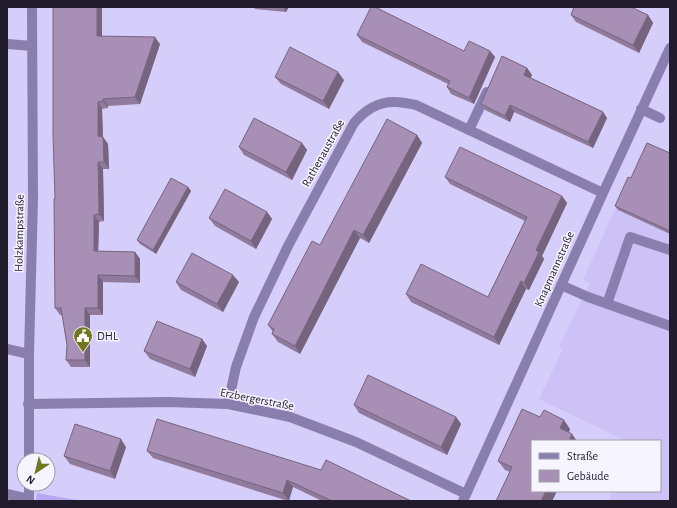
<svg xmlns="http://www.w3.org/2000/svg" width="677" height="508" viewBox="0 0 677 508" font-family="'Alegreya Sans',sans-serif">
	<rect width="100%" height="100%" fill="#d6cefa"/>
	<path fill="#ccc2f5" d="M646,142L670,153V501H609L612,491H660V441H626L539,399L563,349L559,347L590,283L583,280L614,211Z"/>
	<path fill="#b8a7f3" d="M37,493L82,501H36Z"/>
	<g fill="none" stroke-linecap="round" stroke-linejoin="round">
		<path stroke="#897fae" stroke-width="10" d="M641,109L660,118
			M469,130L487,92
			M561,285L588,297L670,326
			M607,304L630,237L670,250"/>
		<path stroke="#897fae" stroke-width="10" d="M7,44L32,46
			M7,349L29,354
			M28,404L168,402L228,404L290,417L356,442L466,494
			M228,404L236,367L254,317L288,246L354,123C365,110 379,101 396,102C403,102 409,104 416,105L603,193
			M29,460V354L33,198L32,7
			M7,494L29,499
			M29,501V484
			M463,501L603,193L670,48"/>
	</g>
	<path fill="#907b9c" d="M102,7V36L160,44L140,104L108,106V108L102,109L103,137L108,144L109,169H103L104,221L99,222L98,251L135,252L140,259V283L103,282V315H90V367H71L66,360L67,345L62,315H60L55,308V199Z
		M254,7H289L286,12L255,9Z
		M571,15H648L653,23L639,53L576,22Z
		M357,35L464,51H490L495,57L474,104L451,94L447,87L448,84L362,42Z
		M527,68L532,75L531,78L603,112L607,118L593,148L514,112L510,122L485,110L481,104Z
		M275,77L344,80L329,109L281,84Z
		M417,135L422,143L369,243L360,238L300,354L278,342L272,334L273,332L268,325L320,245Z
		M302,143L307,150L292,180L244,155L239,147Z
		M670,153V234L618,210L615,206L631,178Z
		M445,177L562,196L567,203L542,256L544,259L529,290L526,289L499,345L411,302L406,294L488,297L525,221L450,184Z
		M188,187L191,191L156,254L140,244L137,240Z
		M267,212L272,219L256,249L215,226L209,218Z
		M176,282H239L223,312L181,290Z
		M202,339L207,346L195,377L150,359L144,351Z
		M354,405L456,417L461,424L447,455L359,413Z
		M540,417L570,429L569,432L557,491L552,501H496L510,472L505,470L498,461Z
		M126,447L115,479L70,464L64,456Z
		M147,451L411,501H322L293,487L288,501L153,458Z"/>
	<path fill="#76647f" d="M97,7H102V43L97,36Z
		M283,7H289L286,12Z
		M648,15L653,23L639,53L633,45Z
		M155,37L160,44L140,104L135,97Z
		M490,51L495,57L474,104L469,98Z
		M527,68L532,75L529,81L524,75Z
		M338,72L344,80L329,109L323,101Z
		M103,99L108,106V108L103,101Z
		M98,102L102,109L103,144L98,136Z
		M510,105L514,112L510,122L505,116Z
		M603,112L607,118L593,148L588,142Z
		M417,135L422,143L369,243L363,235Z
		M103,137L108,144L109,169L104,162Z
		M302,143L307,150L292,180L286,172Z
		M98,162L103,169L104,221L99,214Z
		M188,187L191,191L156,254L153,250Z
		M562,196L567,203L542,256L544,259L529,290L524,283L536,250Z
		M267,212L272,219L256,249L251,241Z
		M94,215L99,222L98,258L94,251Z
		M354,230L360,238L300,354L295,346Z
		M135,252L140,259V283L135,276Z
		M98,275L103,282V315L98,308Z
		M233,275L239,282L223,312L217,304Z
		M521,281L526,289L499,345L494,337Z
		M85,308L90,315V367L85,360Z
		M202,339L207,346L195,377L190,369Z
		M456,417L461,424L447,455L441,447Z
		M564,420L570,429L567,437L560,428Z
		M572,434L577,441H569Z
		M121,439L126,447L115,479L110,471Z
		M287,480L293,487L289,501L283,493Z
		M546,491H557L552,501H541Z"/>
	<path fill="#a88fb5" stroke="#76647f" d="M53,7H97V36L155,37L135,97L103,99V101L98,102V136L103,137L104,162H98L99,214L94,215V251L135,252V276L98,275V308H85V360H66L67,345L61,308H55L54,199H55L53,135Z
		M371,7H375L464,51L469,41L490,51L469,98L447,87L450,81L357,35Z
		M574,7H631L648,15L633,45L571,15Z
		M290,47L338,72L323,101L275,77Z
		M502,56L527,68L524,75L603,112L588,142L510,105L505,116L481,104Z
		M254,118L302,143L286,172L239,147Z
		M387,119L417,135L363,235L354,230L295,346L272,334L274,329L268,325L312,241L320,245Z
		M647,143L670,153V231L615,206L628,177L631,178Z
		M460,147L562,196L536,250L539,252L524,283L521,281L494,337L406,294L421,264L488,297L527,217L445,177Z
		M171,178L188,187L153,250L137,240Z
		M225,189L267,212L251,241L209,218Z
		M192,253L233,275L217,304L176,282Z
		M157,321L202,339L190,369L144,351Z
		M368,375L456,417L441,447L354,405Z
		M522,409L540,417L544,410L564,420L560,428L572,434L569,441H532V491H546L541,501H496L512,467L498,461Z
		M157,419L321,470L326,460L411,501H332L287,480L283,493L147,451Z
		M75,424L121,439L110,471L64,456Z"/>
	<defs>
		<symbol id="civic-pin" viewBox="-11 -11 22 30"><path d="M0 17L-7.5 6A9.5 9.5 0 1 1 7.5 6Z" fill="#717721" stroke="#f6f4fe"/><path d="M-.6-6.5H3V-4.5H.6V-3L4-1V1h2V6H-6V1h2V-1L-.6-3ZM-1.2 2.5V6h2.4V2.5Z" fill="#fff"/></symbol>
	</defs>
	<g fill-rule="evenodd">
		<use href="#civic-pin" x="72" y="325" width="22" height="30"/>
	</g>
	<g text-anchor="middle" stroke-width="3" stroke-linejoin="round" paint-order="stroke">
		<g font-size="12" fill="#201c2c" stroke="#f6f4fe">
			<text transform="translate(323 153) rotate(-61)" y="4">Rathenaustraße</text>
			<text transform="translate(19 233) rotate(-89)" y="4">Holzkampstraße</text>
			<text transform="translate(554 269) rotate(-66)" y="4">Knapmannstraße</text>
			<text transform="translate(257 399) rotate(11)" y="4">Erzbergerstraße</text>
		</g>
		<g font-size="12" fill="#201c2c" stroke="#f6f4fe" text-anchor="start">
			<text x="97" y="340">DHL</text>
		</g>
	</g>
	<rect width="677" height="508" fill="none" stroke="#201c2c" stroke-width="16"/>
	<rect x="531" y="440" width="130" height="52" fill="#f6f4fe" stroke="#a09eaa"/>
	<rect x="539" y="453" width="20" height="6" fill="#897fae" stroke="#a09eaa"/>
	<text x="567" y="460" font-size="12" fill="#201c2c">Straße</text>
	<rect x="539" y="470" width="20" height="12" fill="#a88fb5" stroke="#a09eaa"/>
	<text x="567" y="480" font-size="12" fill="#201c2c">Gebäude</text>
	<g transform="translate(36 472) rotate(215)"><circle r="19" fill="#f6f4fe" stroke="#a09eaa"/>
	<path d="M0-3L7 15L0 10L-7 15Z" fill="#717721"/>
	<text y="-6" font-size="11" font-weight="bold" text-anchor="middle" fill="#201c2c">N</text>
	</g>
</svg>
